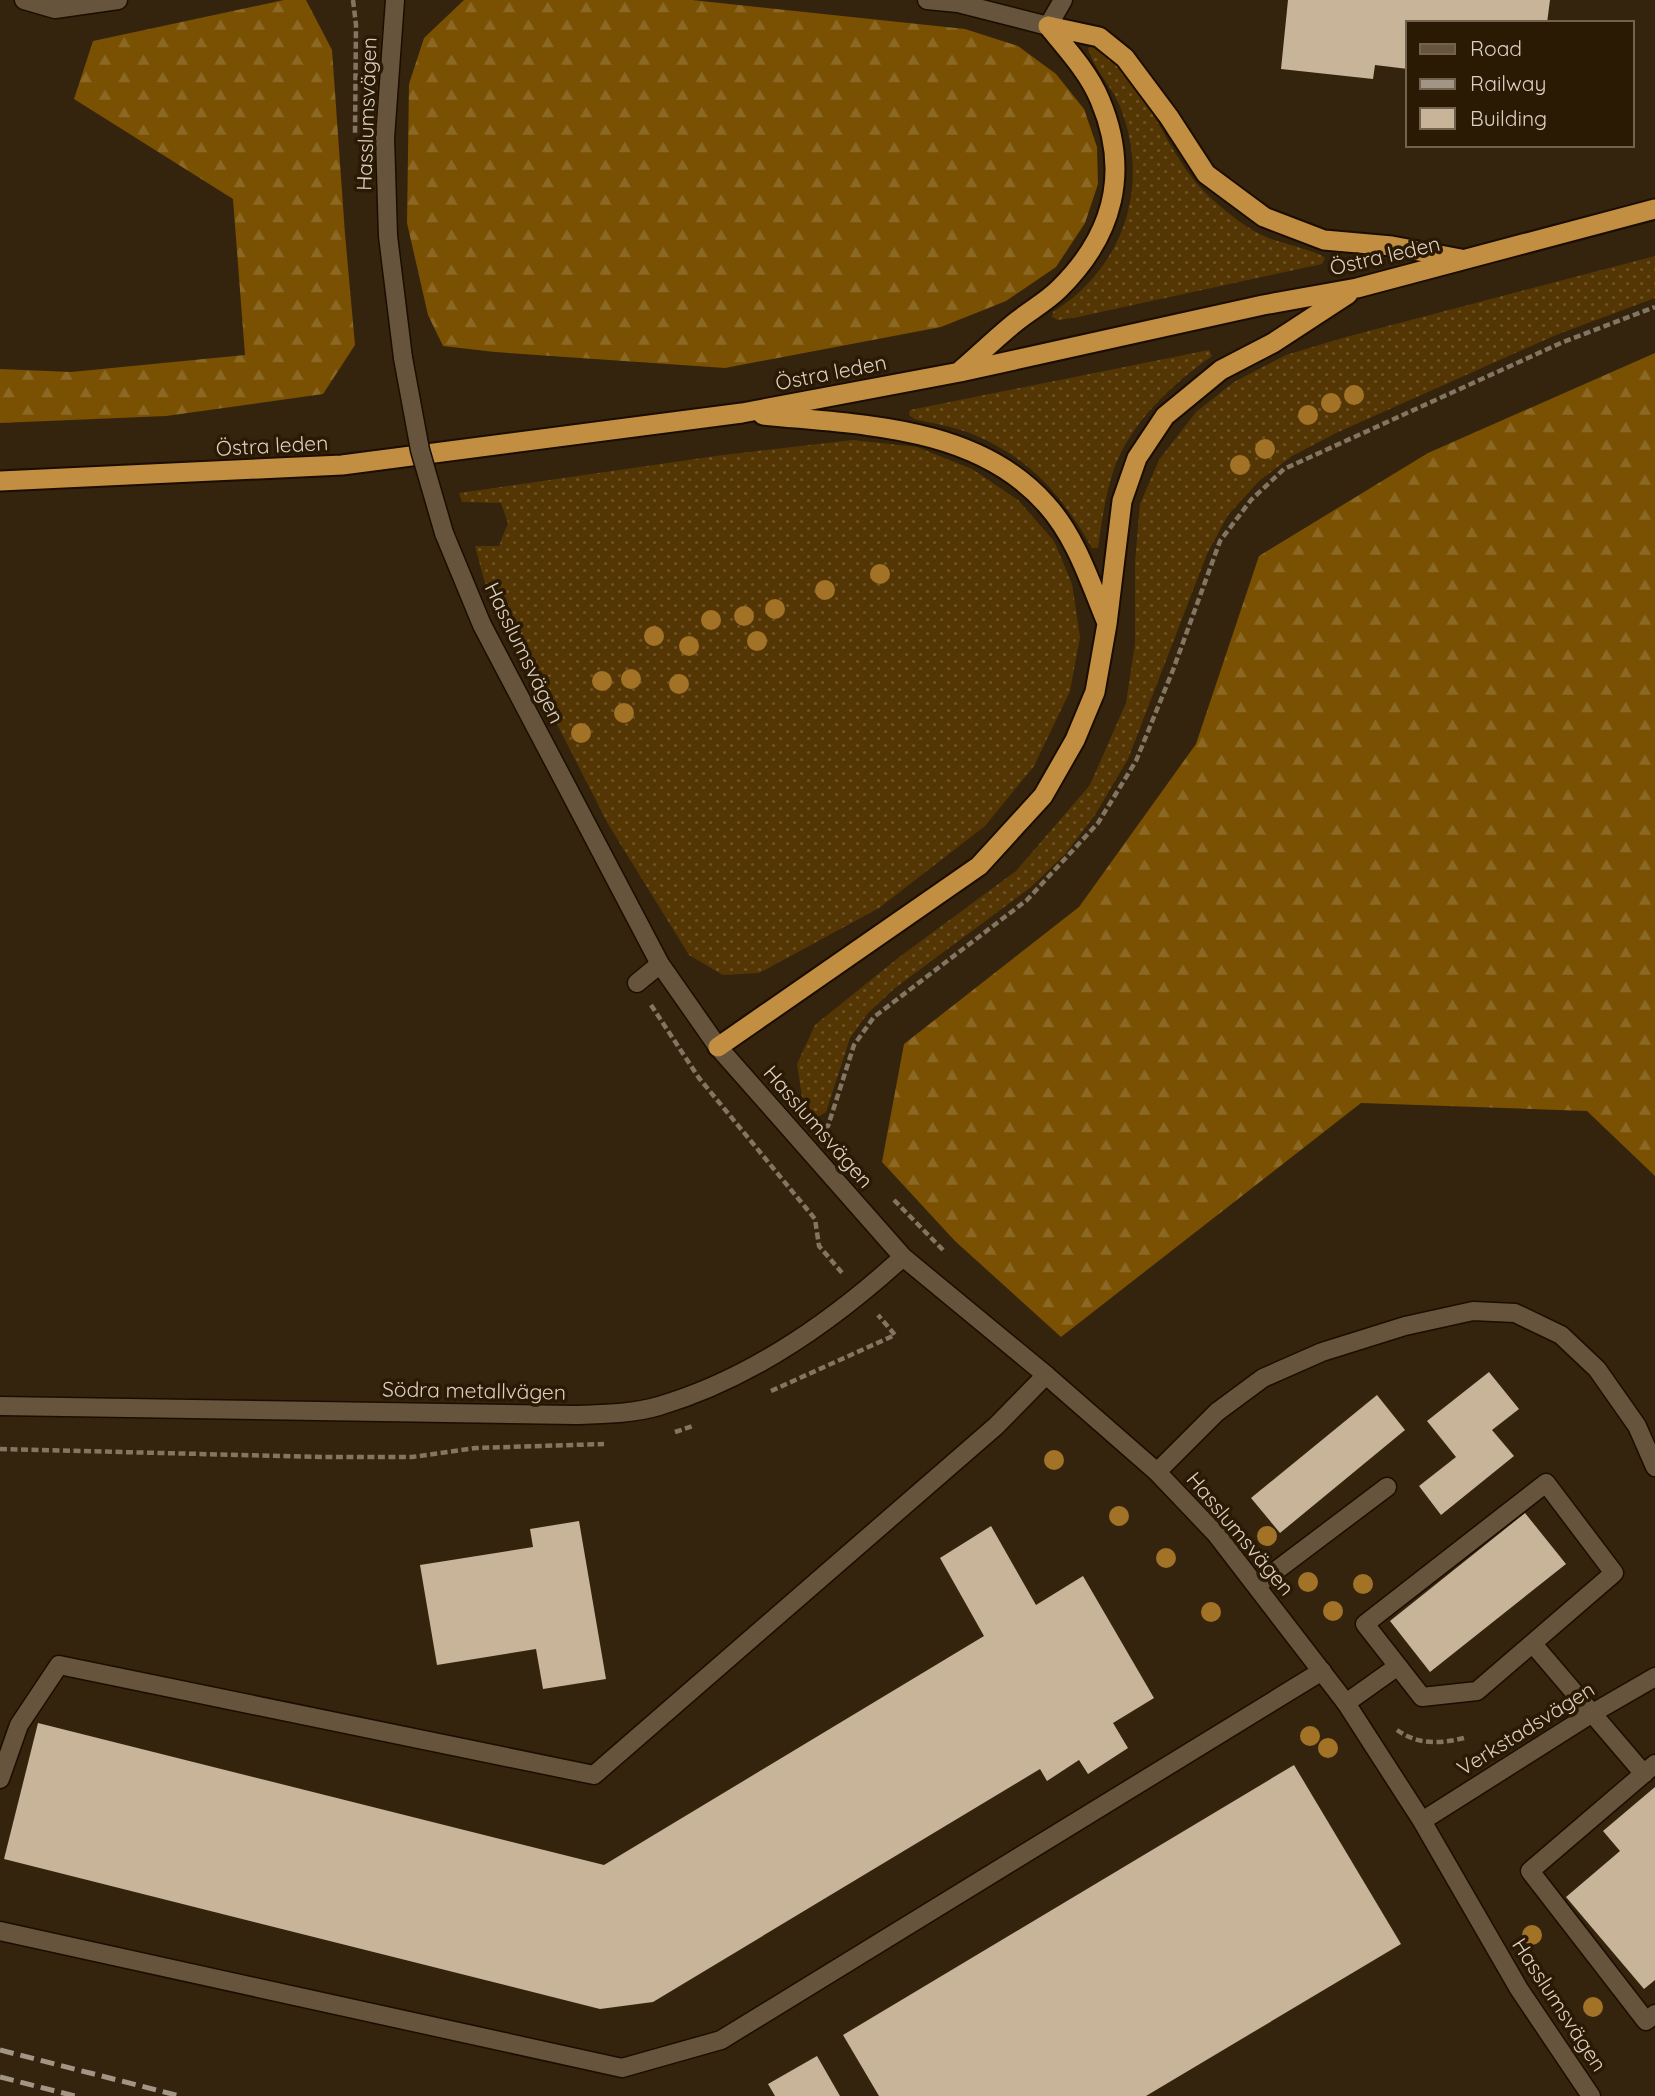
<svg xmlns="http://www.w3.org/2000/svg" width="1655" height="2096" viewBox="0 0 1655 2096" font-family="Quicksand,sans-serif">
	<defs>
		<pattern id="grass-dots" width="8" height="8" patternUnits="userSpaceOnUse" patternTransform="scale(1.75)"><rect width="8" height="8" fill="#543604"/><path d="M2 2h.1M6 6h.1" fill="none" stroke="#6c5227" stroke-width="1.8" stroke-linecap="round"/></pattern>
		<pattern id="forest-firs" width="22" height="20" patternUnits="userSpaceOnUse" patternTransform="scale(1.75)"><rect width="22" height="20" fill="#7a5002"/><path d="M5 1l3.5 6h-7zM16 11l3.5 6h-7z" fill="#8c6825"/></pattern>
	</defs>
	<rect width="100%" height="100%" fill="#34240d"/>
	<path fill="url(#grass-dots)" d="M1093,45C1106,56 1121,68 1132,82C1161,120 1176,168 1213,200C1229,214 1246,228 1266,237C1278,242 1320,252 1325,258L1322,264L1078,317L1058,320L1052,317L1053,312C1123,268 1151,187 1121,109C1113,87 1094,70 1088,48Z
		M1655,256V298L1556,335L1336,433L1292,456L1259,481L1228,515L1207,554L1128,759L1095,815L1065,854L1031,887L895,988L868,1013L850,1038L826,1112L816,1118L802,1097L797,1064L815,1025L898,958L1016,871L1090,785L1126,703L1135,644V563L1140,504L1159,460L1196,412L1234,382L1286,355L1346,337Z
		M1209,350L1212,356C1172,384 1131,422 1114,469C1105,495 1102,521 1098,548H1092C1062,494 1027,455 967,432C950,426 931,423 914,419L909,415L910,410Z
		M853,440L917,447L972,469L1018,500L1054,541L1072,584L1080,637L1070,691L1034,766L985,826L879,908L759,973L723,975L689,955L608,824L485,583L475,546H499L508,523L501,503L462,502L459,493L723,455Z"/>
	<path fill="url(#forest-firs)" d="M284,0H306L332,50L345,234L355,345L323,394L166,416L0,423V369L71,372L245,355L233,199L74,99L93,41Z
		M464,0H692L965,29L1018,46L1056,74L1084,109L1097,147L1098,184L1085,223L1056,267L1006,301L941,327L725,368L495,352L443,346L428,315L407,223L409,84L424,38Z
		M1655,353V1176L1587,1111L1361,1103L1061,1337L955,1241L882,1162L904,1044L1079,907L1196,744L1259,556L1428,453Z"/>
	<path fill="#c8b499" d="M1288,0H1550L1547,23H1408V69L1375,65L1373,79L1281,69Z
		M1489,1372L1519,1409L1492,1430L1514,1456L1441,1515L1419,1486L1456,1457L1427,1421Z
		M1377,1395L1405,1430L1280,1533L1251,1498Z
		M1525,1513L1566,1564L1430,1672L1390,1621Z
		M579,1521L606,1679L543,1689L536,1649L437,1665L420,1565L533,1547L530,1529Z
		M991,1526L1036,1605L1083,1576L1154,1698L1113,1723L1128,1748L1088,1774L1079,1760L1047,1781L1040,1769L653,2002L600,2009L4,1859L38,1723L604,1865L984,1636L940,1558Z
		M1294,1765L1401,1944L1146,2096H879L843,2035Z
		M1655,1787V1980L1644,1989L1566,1897L1620,1851L1603,1831Z
		M817,2056L840,2096H775L768,2084Z"/>
	<g fill="none" stroke-linecap="round" stroke-linejoin="round">
		<defs>
			<path id="service" d="M1157,1472L1217,1412L1263,1378L1322,1352L1405,1326L1473,1311L1515,1313L1561,1335L1597,1369L1637,1426L1655,1467
				M1546,1483L1614,1573L1477,1691L1422,1697L1365,1624Z
				M1257,1585L1387,1487
				M1533,1644L1644,1774
				M1346,1703L1398,1666
				M1655,1764L1530,1871L1646,2021L1655,2014
				M0,1779L19,1725L59,1665L594,1775L996,1426L1046,1375
				M0,1931L622,2068L721,2040L1322,1671"/>
			<path id="minor" d="M24,0L55,9L118,0
				M395,0L385,138L388,236L403,358
				M927,0L958,3L1048,26L1063,0
				M444,533L482,625L660,964L718,1047L903,1257L1046,1375L1157,1472L1216,1534L1346,1703L1422,1821L1519,1989L1591,2096
				M637,983L660,964
				M0,1406L575,1415C603,1414 632,1414 659,1406C751,1379 833,1321 903,1257
				M1422,1821L1591,1714L1655,1677"/>
			<path id="trunk" d="M1048,26L1099,37L1125,58L1169,117L1206,174L1264,217L1324,240L1392,246L1461,259
				M961,370C980,354 998,336 1017,321C1031,310 1047,301 1059,289C1114,235 1130,171 1100,100C1089,73 1067,49 1048,26
				M763,415C860,425 976,425 1046,504C1076,537 1090,582 1107,623
				M0,481L342,465L742,413L960,372L1263,305L1357,288L1655,209
				M718,1047L979,866L1043,796L1075,740L1095,692L1107,624L1122,501L1137,458L1165,416L1221,370L1273,343L1348,294"/>
		</defs>
		<use href="#service" stroke="#1b0d00" stroke-width="21"/>
		<use href="#minor" stroke="#1b0d00" stroke-width="21"/>
		<use href="#trunk" stroke="#1b0d00" stroke-width="23"/>
		<path stroke="#827562" stroke-width="4.5" stroke-dasharray="7 3.5" stroke-linecap="butt" d="M353,0L356,25L355,133
			M651,1005L699,1078L815,1219L819,1246L843,1274
			M824,1128L828,1126L854,1045L874,1017L1027,900L1098,823L1136,761L1173,670L1220,541L1251,500L1284,469L1563,342L1655,307
			M894,1200L944,1251
			M771,1391L895,1335L878,1315
			M675,1432L693,1426
			M0,1449L322,1457H412L476,1448L604,1444
			M1397,1730C1418,1745 1440,1744 1464,1738"/>
		<use href="#service" stroke="#66543c" stroke-width="18"/>
		<use href="#minor" stroke="#66543c" stroke-width="18"/>
		<use href="#trunk" stroke="#c28e41" stroke-width="19"/>
		<path stroke="#a29585" stroke-width="5" stroke-dasharray="14 7" stroke-linecap="butt" d="M0,2050L180,2096
			M0,2077L75,2096"/>
		<defs>
			<path id="minor-bridge" d="M403,358L420,450L444,533"/>
		</defs>
		<use href="#minor-bridge" stroke="#1b0d00" stroke-width="21" stroke-linecap="butt"/>
		<use href="#minor-bridge" stroke="#66543c" stroke-width="18"/>
	</g>
	<g fill="#a27227">
		<circle cx="1354" cy="395" r="10"/>
		<circle cx="1331" cy="403" r="10"/>
		<circle cx="1308" cy="415" r="10"/>
		<circle cx="1265" cy="449" r="10"/>
		<circle cx="1240" cy="465" r="10"/>
		<circle cx="880" cy="574" r="10"/>
		<circle cx="825" cy="590" r="10"/>
		<circle cx="775" cy="609" r="10"/>
		<circle cx="744" cy="616" r="10"/>
		<circle cx="711" cy="620" r="10"/>
		<circle cx="654" cy="636" r="10"/>
		<circle cx="757" cy="641" r="10"/>
		<circle cx="689" cy="646" r="10"/>
		<circle cx="631" cy="679" r="10"/>
		<circle cx="602" cy="681" r="10"/>
		<circle cx="679" cy="684" r="10"/>
		<circle cx="624" cy="713" r="10"/>
		<circle cx="581" cy="733" r="10"/>
		<circle cx="1054" cy="1460" r="10"/>
		<circle cx="1119" cy="1516" r="10"/>
		<circle cx="1267" cy="1536" r="10"/>
		<circle cx="1166" cy="1558" r="10"/>
		<circle cx="1308" cy="1582" r="10"/>
		<circle cx="1363" cy="1584" r="10"/>
		<circle cx="1333" cy="1611" r="10"/>
		<circle cx="1211" cy="1612" r="10"/>
		<circle cx="1310" cy="1736" r="10"/>
		<circle cx="1328" cy="1748" r="10"/>
		<circle cx="1532" cy="1935" r="10"/>
		<circle cx="1593" cy="2007" r="10"/>
	</g>
	<g text-anchor="middle" stroke-width="7" stroke-linejoin="round" paint-order="stroke">
		<g font-size="21" fill="#dbd0c3" stroke="#2a1a04">
			<text transform="translate(367 114) rotate(-88)" y="7">Hasslumsvägen</text>
			<text transform="translate(1385 256) rotate(-13)" y="7">Östra leden</text>
			<text transform="translate(831 373) rotate(-11)" y="7">Östra leden</text>
			<text transform="translate(272 446) rotate(-3)" y="7">Östra leden</text>
			<text transform="translate(524 653) rotate(64)" y="7">Hasslumsvägen</text>
			<text transform="translate(818 1127) rotate(49)" y="7">Hasslumsvägen</text>
			<text transform="translate(474 1391) rotate(1)" y="7">Södra metallvägen</text>
			<text transform="translate(1240 1534) rotate(50)" y="7">Hasslumsvägen</text>
			<text transform="translate(1526 1729) rotate(-32)" y="7">Verkstadsvägen</text>
			<text transform="translate(1559 2005) rotate(57)" y="7">Hasslumsvägen</text>
		</g>
	</g>
	<rect x="1406" y="21" width="228" height="126" fill="#2a1a04" stroke="#716350" stroke-width="2"/>
	<rect x="1420" y="44" width="35" height="10" fill="#66543c" stroke="#716350" stroke-width="2"/>
	<text x="1470" y="56" font-size="21" fill="#dbd0c3">Road</text>
	<rect x="1420" y="79" width="35" height="10" fill="#a29585" stroke="#716350" stroke-width="2"/>
	<text x="1470" y="91" font-size="21" fill="#dbd0c3">Railway</text>
	<rect x="1420" y="108" width="35" height="21" fill="#c8b499" stroke="#716350" stroke-width="2"/>
	<text x="1470" y="126" font-size="21" fill="#dbd0c3">Building</text>
</svg>
